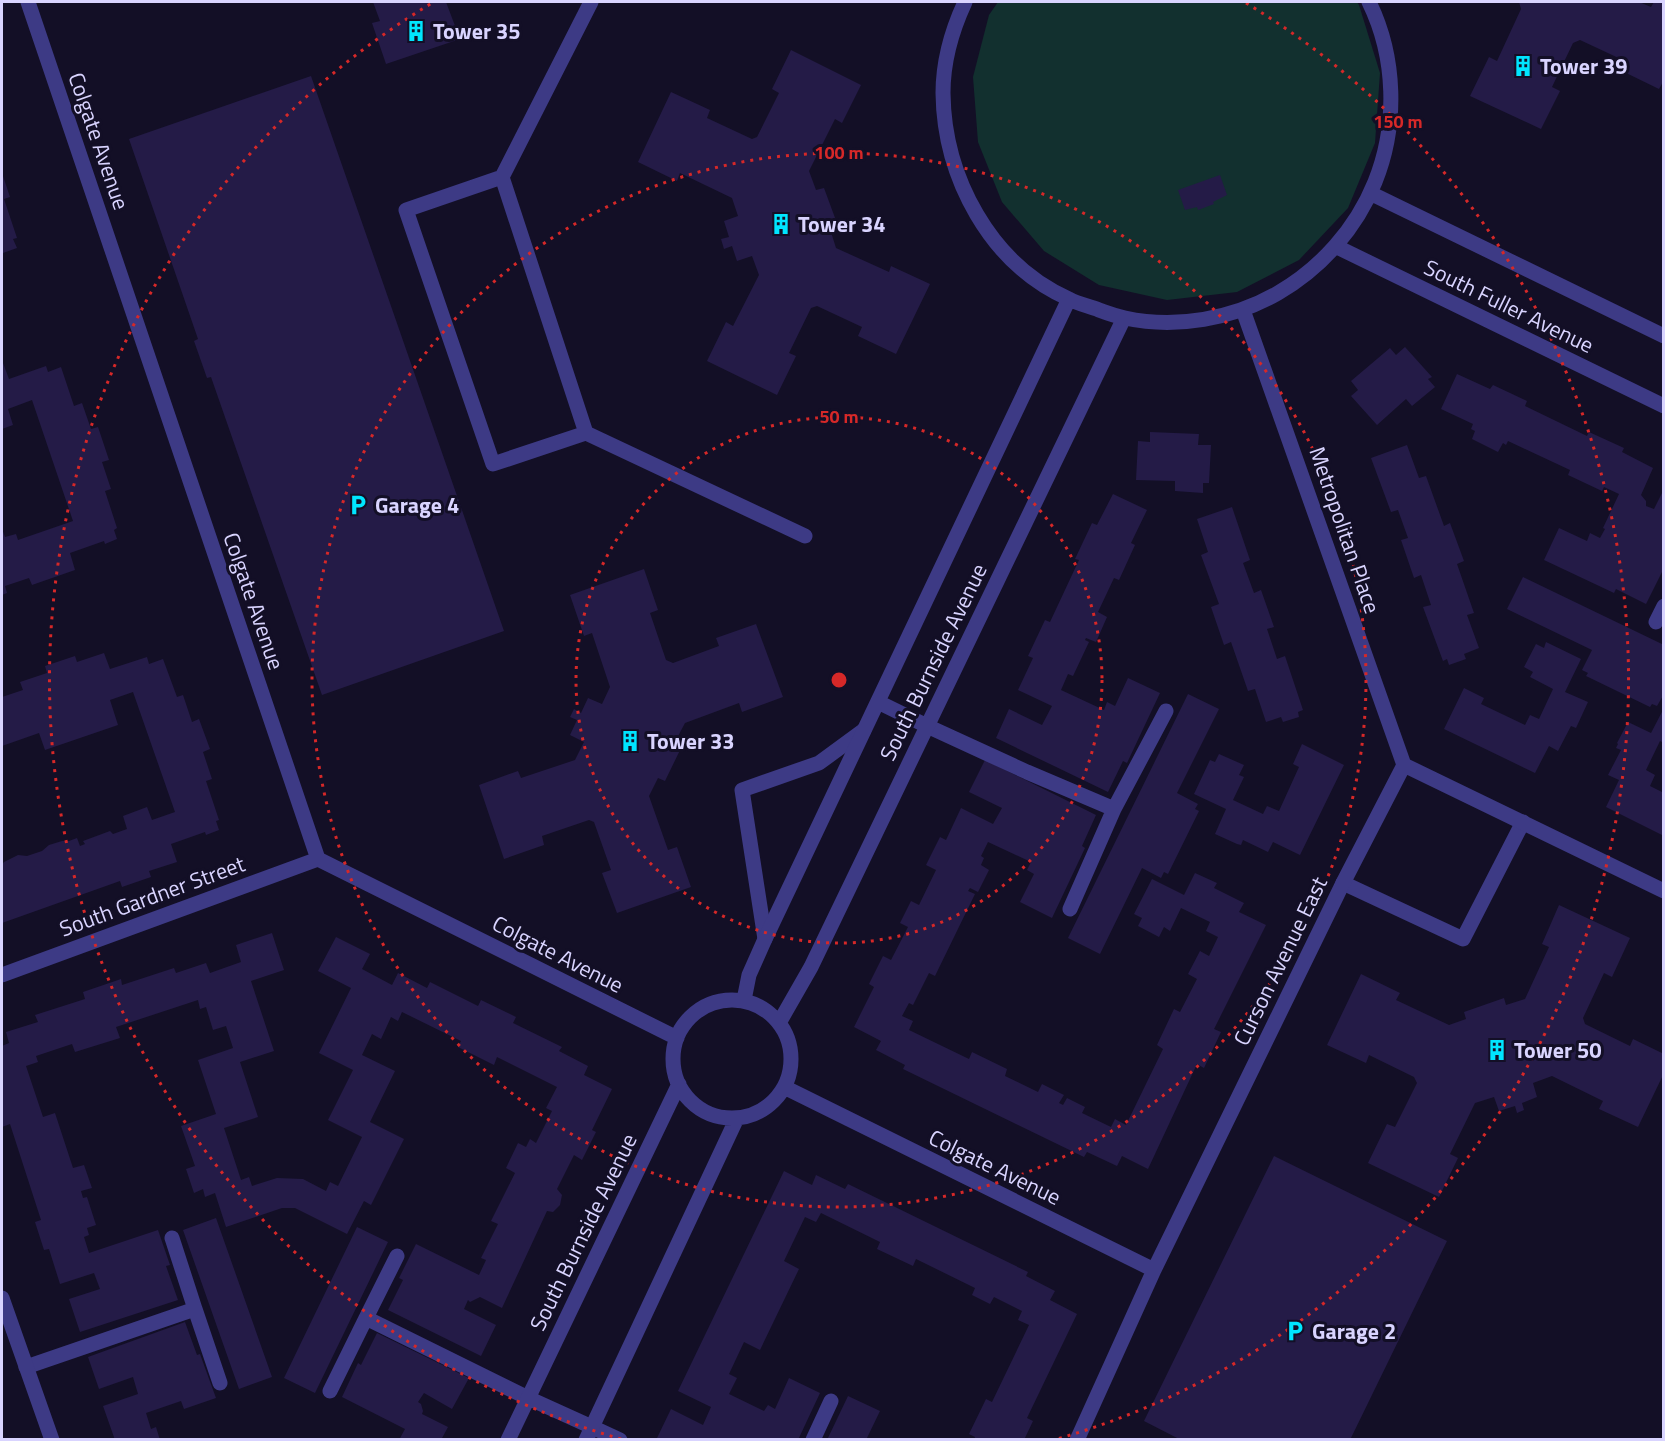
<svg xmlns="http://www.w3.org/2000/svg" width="1665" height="1441" viewBox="0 0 1665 1441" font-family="'Titillium Web',sans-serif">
	<rect width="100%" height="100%" fill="#130f26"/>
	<path fill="#12302f" d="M998,2H1357L1359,5L1380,73L1375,143L1348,208L1299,260L1237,292L1167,300L1099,285L1044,251L1002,202L978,142L973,77L989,15Z"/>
	<path fill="#241b47" d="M373,2H446L460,39L386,64L372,23L380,21Z
		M1519,2H1639L1651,7L1654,2H1659L1664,4V80L1659,89L1620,70L1625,61L1580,40L1573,43L1552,87L1560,91L1541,129L1470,96L1489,57L1497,61L1521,9Z
		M791,50L861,85L842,123L835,119L809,171L816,190L824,188L838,226L830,229L836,248L889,272L891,266L930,284L896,354L858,336L862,327L817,306L811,308L789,353L796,356L777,395L707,361L726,322L733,326L759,275L752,256L737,261L732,246L724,249L721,239L729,237L724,221L738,216L732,198L680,173L677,181L638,162L671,92L710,110L707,118L752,139L757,137L779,93L772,89Z
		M311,76L504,631L322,695L211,377L207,378L194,341L198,339L129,139Z
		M2,173L10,197L4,199L17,238L13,239L17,248L3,253L2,252Z
		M1220,175L1227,195L1213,202L1214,204L1198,210L1197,207L1185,210L1178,190Z
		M1405,347L1432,377L1428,379L1435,387L1412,406L1406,399L1377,425L1351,396L1358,390L1351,381L1390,348L1396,355Z
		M2,363H3L9,379L46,366L48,372L61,367L74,406L82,403L91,429L98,427L109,460L102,462L111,489L105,491L117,528L114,530L117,539L105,544L104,541L70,553L75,570L32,585L29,578L5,586L7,593L2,595V529L5,537L16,534L18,540L73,521L32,400L8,409L13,425L2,429Z
		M1457,374L1490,389L1493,385L1527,401L1525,406L1587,436L1589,432L1624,448L1622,452L1653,468L1641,495L1646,501V506L1654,509L1664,489V568L1646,604L1616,589L1614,593L1544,560L1559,528L1587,541L1590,533L1600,538L1605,529L1603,528L1619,494L1604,487L1602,491L1568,475L1570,470L1508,441L1506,445L1503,443L1498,452L1472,439L1475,431L1471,429L1473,424L1441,409Z
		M1150,432L1199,434L1198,445H1211L1209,483H1203V493L1175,491V481L1136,480L1138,441L1150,442Z
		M1407,445L1419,478L1426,476L1444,526L1450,523L1464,561L1457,564L1474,613L1467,615L1479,648L1464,654L1466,659L1449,665L1447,659L1443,661L1423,607L1431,605L1421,575L1414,578L1401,540L1408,538L1398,510L1391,512L1371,458Z
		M1113,494L1147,510L1131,543L1135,545L1119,580L1114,578L1098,612L1107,617L1096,642L1086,638L1085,640L1089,642L1073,676L1068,674L1061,690L1104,710L1107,702L1115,706L1128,678L1160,693L1127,763L1123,761L1108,792L996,738L1009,709L1042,725L1052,706L1018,690L1033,658L1028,656L1045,620L1050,622L1079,560L1075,559L1092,523L1097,525Z
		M1232,507L1250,560L1243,563L1254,593L1261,590L1274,627L1267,629L1277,659L1285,656L1303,710L1298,712L1299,717L1283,722L1281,717L1266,722L1255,689L1248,691L1231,642L1224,645L1211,607L1219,604L1201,555L1208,552L1197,519Z
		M644,569L658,610L650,613L666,660L673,663L719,646L716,638L756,624L783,697L742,712L739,703L685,723L676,740L683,744L665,781L658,778L649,796L668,850L677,847L691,887L617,913L602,873L611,870L594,822L589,820L542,836L544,845L504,859L479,785L518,771L521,778L575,760L584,742L570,735L577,720L570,717L574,709L581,713L588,698L602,704L610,687L592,633L584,636L570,595Z
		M1523,577L1664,645V694L1657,706L1652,704L1650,707L1586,676L1588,673L1582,670L1592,650L1507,609Z
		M1546,642L1581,659L1565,692L1588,702L1576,728L1571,726L1558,751L1549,746L1535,773L1444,729L1464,688L1484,698L1481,704L1525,725L1530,715L1539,719L1553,689L1530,677L1533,672L1524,667L1536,644L1544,648Z
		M104,653L110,669L147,657L149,664L163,659L177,697L183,695L192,722L199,719L210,749L203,752L212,779L206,781L219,820L216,821L219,830L206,835L205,832L171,844L177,862L149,871L151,877L122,887L120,881L2,923V865L4,862L18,855L27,856L42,851L49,845L62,841H69L77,838L80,846L85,844L83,841L110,831L113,834L127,829L123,816L147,807L152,820L175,812L133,692L110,700L118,725L45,750L39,733L2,746V697L23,690L20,682L47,673L45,666L75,656L77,662Z
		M1188,694L1219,709L1177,793L1198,804L1195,809L1199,811L1168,874L1164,872L1161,878L1142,868L1100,954L1068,938Z
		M1664,708V743L1660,741L1646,770L1655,775L1650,786L1664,793V836L1606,807L1619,780L1608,775L1621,750L1616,748L1618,744L1617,743L1628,722L1651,733Z
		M1302,744L1344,765L1300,855L1273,842L1268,852L1243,840L1241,845L1237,844L1215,834L1226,809L1194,794L1210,760L1215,762L1219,754L1244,765L1239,775L1244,777L1233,800L1263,814L1267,806L1279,811L1299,767L1293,764Z
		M985,760L1096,815L1082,846L1085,848L1052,918L1020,902L1034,874L1027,870L1031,862L988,842L981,856L984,858L981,865L989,870L978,892L970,888L968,891L975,894L935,976L929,973L913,1005L909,1003L902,1016L913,1021L909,1030L969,1059L972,1052L1007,1069L1005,1076L1038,1092L1042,1084L1064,1095L1059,1103L1063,1105L1067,1098L1085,1107L1082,1113L1111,1127L1115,1119L1126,1125L1163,1049L1157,1045L1174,1009L1180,1012L1197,979L1188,974L1200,951L1209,956L1218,937L1206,931L1210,922L1181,908L1170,931L1164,927L1159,937L1138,926L1142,918L1134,914L1152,879L1184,895L1195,873L1217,883L1214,888L1244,903L1239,912L1266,925L1214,1029L1221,1032L1204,1068L1197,1064L1148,1169L1122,1156L1117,1166L1087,1152L1084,1157L903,1069L905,1065L876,1050L881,1041L854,1027L874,987L869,984L883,956L891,960L908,927L900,923L911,901L919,905L936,870L926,865L940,837L946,840L961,808L993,824L1002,808L969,792Z
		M1559,905L1630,938L1612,977L1604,973L1583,1018L1585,1024L1630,1046L1633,1039L1664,1054V1073L1638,1127L1599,1109L1603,1101L1552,1076L1533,1083L1537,1097L1522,1103L1524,1110L1517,1113L1515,1106L1499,1111L1494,1097L1475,1103L1450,1154L1458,1158L1439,1197L1368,1163L1387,1124L1395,1127L1417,1083L1414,1077L1369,1055L1366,1063L1327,1045L1361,974L1400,993L1396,1000L1449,1025L1466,1019L1464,1012L1504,998L1506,1005L1525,999L1549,947L1542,944Z
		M272,933L284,970L251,981L274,1051L240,1062L258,1117L224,1128L241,1180L249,1177L252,1186L277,1178L303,1179L326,1191L330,1182L338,1186L362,1137L328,1120L353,1070L319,1053L351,988L318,971L336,937L370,954L362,969L392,985L398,973L427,988L430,982L478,1006L481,1000L516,1017L513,1023L562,1047L559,1051L588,1066L584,1075L612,1089L592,1130L596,1132L582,1160L574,1155L557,1189L562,1195L560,1205L553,1212L547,1211L502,1308L480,1297L470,1302L468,1300L464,1309L496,1325L481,1356L388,1310L403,1280L399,1278L416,1244L479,1275L486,1260L481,1258L498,1224L491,1221L515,1173L506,1168L518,1143L526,1147L530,1139L536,1143L552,1111L546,1108L557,1087L497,1057L494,1065L458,1047L461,1041L402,1012L398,1021L391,1017L381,1039L372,1034L362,1055L395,1071L370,1122L404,1139L371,1205L364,1201L347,1234L295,1208H282L226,1227L215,1193L205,1197L203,1189L194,1193L186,1169L195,1166L181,1126L216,1114L198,1060L233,1048L226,1026L213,1030L206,1007L200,1009L198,1000L116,1027L120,1038L75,1052L72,1044L36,1056L38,1062L26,1066L43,1117L55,1113L73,1168L84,1165L92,1188L81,1191L83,1198L87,1197L96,1225L87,1228L89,1235L84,1237L89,1253L158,1230L170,1265L166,1266L178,1300L80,1332L69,1299L100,1289L94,1273L60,1284L49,1249L44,1250L35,1222L41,1220L10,1124L2,1127V1046L9,1043L6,1032L38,1022L35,1015L85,999L83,992L121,979L122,985L174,968L176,973L206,963L210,973L241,962L236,945Z
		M1274,1156L1447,1241L1350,1440H1181L1144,1421Z
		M784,1171L812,1185L816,1175L845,1189L848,1184L1028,1272L1026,1276L1055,1291L1050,1300L1077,1314L1027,1418L1033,1421L1024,1440H974L975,1437L969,1434L986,1399L992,1402L1029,1325L1018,1320L1022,1311L994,1297L990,1304L972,1295L975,1288L916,1259L913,1266L877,1249L880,1242L821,1213L816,1222L805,1217L784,1261L799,1269L760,1350L744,1342L729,1374L737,1378L729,1394L764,1411L768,1405L775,1409L789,1378L820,1393L798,1440L657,1438L671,1409L703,1425L711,1407L678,1391Z
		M216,1218L272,1377L239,1389L183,1230Z
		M357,1227L388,1242L315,1393L284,1378Z
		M185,1322L197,1355L200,1354L216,1398L184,1409L181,1401L146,1413L151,1429L156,1427L160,1440H115L103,1406L138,1394L133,1377L99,1389L88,1357Z
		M377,1333L469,1378L452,1409L424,1393L418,1402L421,1404L423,1411L422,1414L448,1427L441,1440H399L405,1429L342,1397L358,1363L361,1365Z
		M848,1396L880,1411L866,1440H827Z"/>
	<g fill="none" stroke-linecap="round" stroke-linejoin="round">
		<path stroke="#3d3a85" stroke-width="15" d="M591,2L502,177L586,433L805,536
			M502,177L406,210L493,464L586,433
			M927,726L1027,772L1114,809L1166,711
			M1343,883L1463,939L1523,822
			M1070,909L1114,809
			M765,939L742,790L819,763L864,730
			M397,1256L366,1318L528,1398
			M195,1309L220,1383
			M26,1367L195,1309L172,1238
			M330,1391L366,1318
			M592,1427L620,1440
			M813,1440L831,1401"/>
		<path stroke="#3d3a85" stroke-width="15" d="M28,2L318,859L677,1038
			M965,2C952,30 943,62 943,93C944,177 990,264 1069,299C1078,304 1089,306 1099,310C1107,313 1116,316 1125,318C1176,329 1233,319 1278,293C1321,268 1356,229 1375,182C1398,125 1396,57 1369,2
			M1370,193L1664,336
			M1335,246L1664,406
			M1243,310L1404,765
			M1656,622L1664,606
			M878,702L927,726
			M1404,765L1664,891
			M2,975L318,859
			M744,1000L749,975L765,939L1069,299
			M673 1059a59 59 0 1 1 118 0a59 59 0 1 1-118 0Z
			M779,1023L811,967L1124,318
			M784,1087L1154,1270
			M2,1298L52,1440
			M528,1398L592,1427
			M508,1440L679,1084
			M586,1440L737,1118
			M1077,1440L1154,1270L1343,883L1404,765"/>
	</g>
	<g fill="none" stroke="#d62828" stroke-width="3" stroke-dasharray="3 6">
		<circle cx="839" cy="680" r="263"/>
		<circle cx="839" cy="680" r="527"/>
		<path d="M621 1439A790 790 0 0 1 432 3M1246 3A790 790 0 0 1 1057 1439"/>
	</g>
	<defs>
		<symbol id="building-bare" viewBox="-9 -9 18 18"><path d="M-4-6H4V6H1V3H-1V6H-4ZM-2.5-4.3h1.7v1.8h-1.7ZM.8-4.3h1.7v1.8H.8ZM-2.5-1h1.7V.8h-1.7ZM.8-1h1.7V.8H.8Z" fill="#00e5ff" stroke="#130f26" stroke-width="2.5" paint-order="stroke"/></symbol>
		<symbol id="parking-bare" viewBox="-9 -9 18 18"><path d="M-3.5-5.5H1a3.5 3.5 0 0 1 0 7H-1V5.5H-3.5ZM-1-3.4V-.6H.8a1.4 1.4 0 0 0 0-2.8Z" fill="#00e5ff" stroke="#130f26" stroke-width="2.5" paint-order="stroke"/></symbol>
	</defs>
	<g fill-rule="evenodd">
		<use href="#building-bare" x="401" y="16" width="30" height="30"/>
		<use href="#building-bare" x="1508" y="51" width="30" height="30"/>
		<use href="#building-bare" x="766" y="209" width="30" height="30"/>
		<use href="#parking-bare" x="343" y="490" width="30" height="30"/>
		<use href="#building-bare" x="615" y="726" width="30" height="30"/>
		<use href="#building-bare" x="1482" y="1035" width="30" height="30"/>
		<use href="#parking-bare" x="1280" y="1316" width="30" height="30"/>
	</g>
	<g text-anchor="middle" stroke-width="6" stroke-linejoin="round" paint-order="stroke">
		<g font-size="22" font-weight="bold" fill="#d9d4ff" stroke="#130f26" text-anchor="start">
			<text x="433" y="39">Tower 35</text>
			<text x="1540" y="74">Tower 39</text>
			<text x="798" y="232">Tower 34</text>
			<text x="375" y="513">Garage 4</text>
			<text x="647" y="749">Tower 33</text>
			<text x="1514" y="1058">Tower 50</text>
			<text x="1312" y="1339">Garage 2</text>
		</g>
		<g font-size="22" fill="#d9d4ff" stroke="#130f26">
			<text transform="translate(99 141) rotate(71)" y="8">Colgate Avenue</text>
			<text transform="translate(1509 306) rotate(26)" y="8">South Fuller Avenue</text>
			<text transform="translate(1345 530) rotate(71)" y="8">Metropolitan Place</text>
			<text transform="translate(254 601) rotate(71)" y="8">Colgate Avenue</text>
			<text transform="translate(933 662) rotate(-64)" y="8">South Burnside Avenue</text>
			<text transform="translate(152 896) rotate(-20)" y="8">South Gardner Street</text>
			<text transform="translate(558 954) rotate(27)" y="8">Colgate Avenue</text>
			<text transform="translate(1280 961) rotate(-64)" y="8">Curson Avenue East</text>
			<text transform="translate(995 1167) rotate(26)" y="8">Colgate Avenue</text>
			<text transform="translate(583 1232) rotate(-64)" y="8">South Burnside Avenue</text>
		</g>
	</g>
	<circle cx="839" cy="680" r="9" fill="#d62828" stroke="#130f26" stroke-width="3"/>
	<g font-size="18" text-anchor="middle" font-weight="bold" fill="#d62828" stroke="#130f26" stroke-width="6" stroke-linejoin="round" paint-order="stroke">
		<text x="1398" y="128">150 m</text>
		<text x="839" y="159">100 m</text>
		<text x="839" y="423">50 m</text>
	</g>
	<rect width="1665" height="1441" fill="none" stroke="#d9d4ff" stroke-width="6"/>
</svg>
